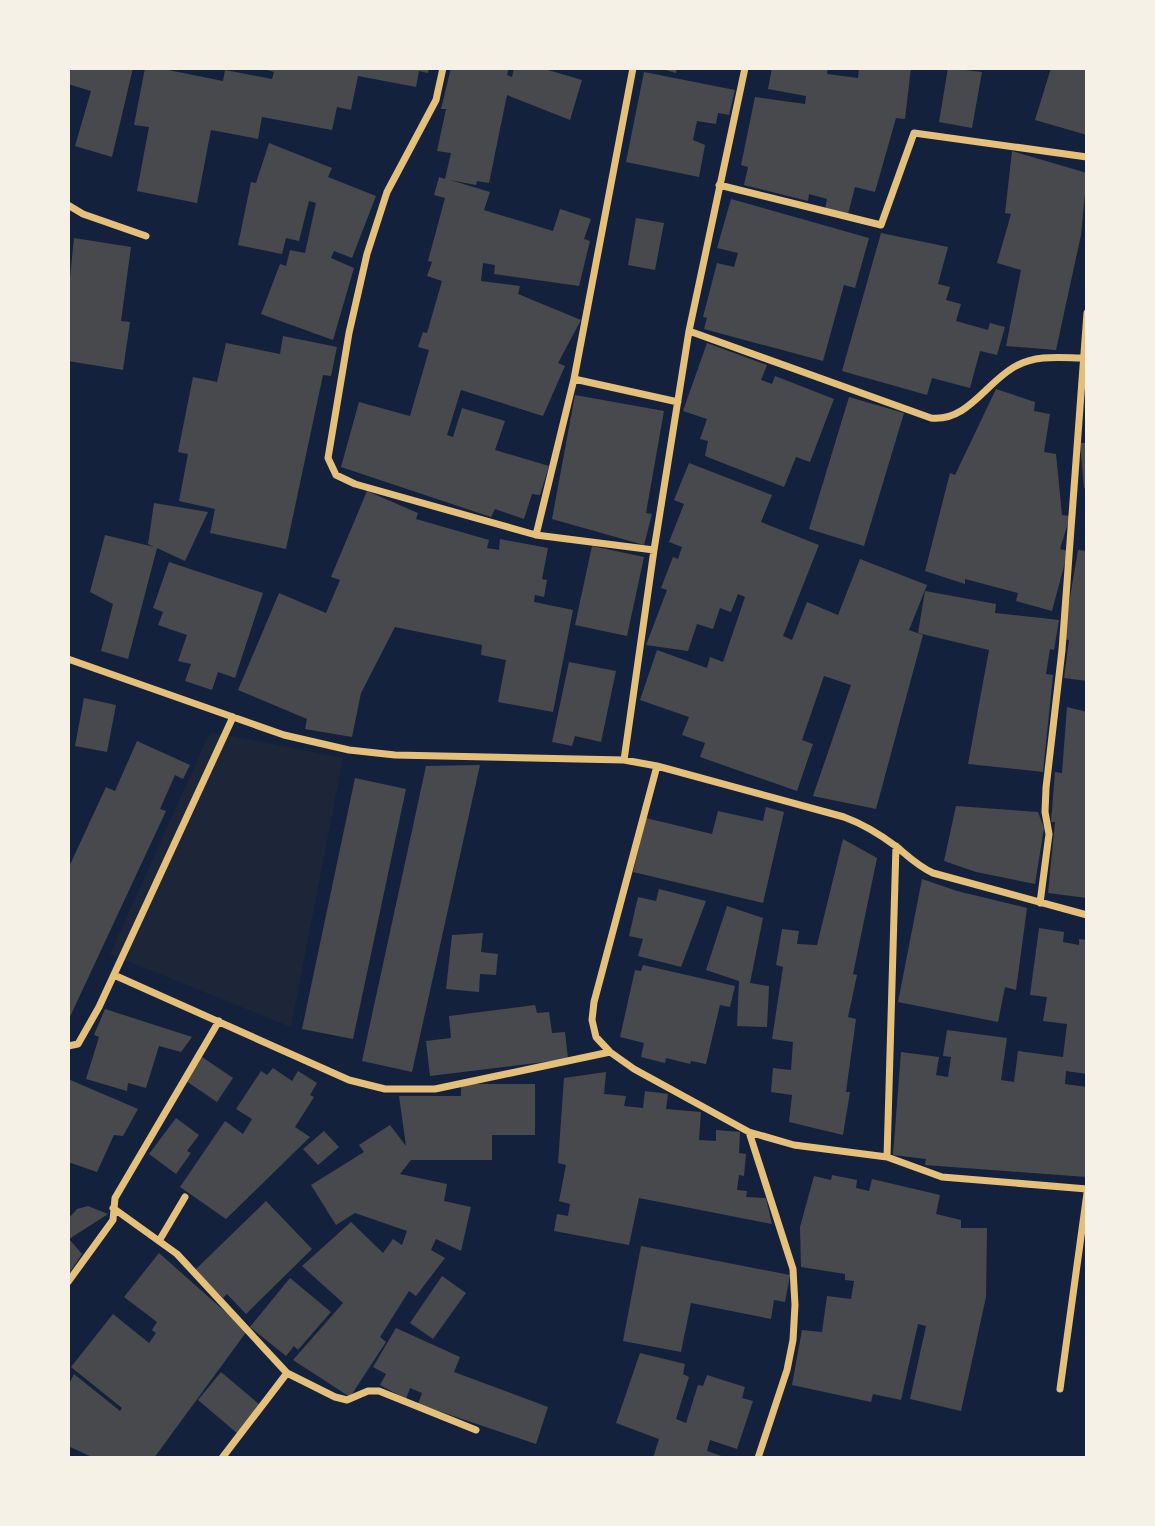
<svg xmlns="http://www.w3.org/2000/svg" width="1155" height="1526" viewBox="0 0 1155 1526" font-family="Lato,sans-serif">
	<rect width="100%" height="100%" fill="#14213d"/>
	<path fill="#1d2539" d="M210,732L343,758L291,1027L110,954Z"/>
	<path fill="#48494c" d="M68,68H133L112,157L75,146L91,91L68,84Z
		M145,68H158L223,81L225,70L272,79L274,72L260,68H429L428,73L419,71L416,87L358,76L351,110L337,107L332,130L262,117L258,139L211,130L197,203L137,191L149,127L134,125Z
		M451,68H509L507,75L512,77L514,68H541L582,80L570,120L507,95L489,183L477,181L476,185L450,180L490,192L484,210L553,231L560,209L591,219L584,239L590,241L579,286L494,274L495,265L483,263L481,281L520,286L518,294L581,320L558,363L565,366L543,416L461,390L447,435L453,437L462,408L505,421L495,450L549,466L540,495L532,494L524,519L495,509L491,517L341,467L359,402L410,416L429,350L418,347L423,332L427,333L442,281L427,276L432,262L428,261L445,198L434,195L439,177L445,179L451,153L437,151L446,109H441Z
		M659,68H677L676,73Z
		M772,68H828L827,74L858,78L859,68H911L905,119L896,118L875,192L855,187L848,214L825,209L827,199L809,194L808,201L744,185L748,167L741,165L755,97L805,104L806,96L768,89Z
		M948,68L982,72L972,128L939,122Z
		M1051,68H1087V135L1035,120Z
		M644,72L735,90L729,115L718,113L716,124L697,121L693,140L705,145L699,177L626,162Z
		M269,143L332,168L328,177L376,196L352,258L334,251L331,258L354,268L333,340L261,314L280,264L286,266L290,250L305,253L316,203L309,201L299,241L286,238L282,254L238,245L251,182L256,183Z
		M1012,151L1087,173L1081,235L1056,350L1006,346L1021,270L997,263L1011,214L1005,213Z
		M731,199L869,238L855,288L844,285L823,361L704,329L707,318L703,317L717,263L734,267L738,253L717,248Z
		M636,218L664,223L655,270L628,265Z
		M881,233L948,247L938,284L950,287L946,300L961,304L956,321L988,330L990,323L1005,327L997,355L980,351L970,388L932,378L927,395L842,371Z
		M74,238L131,247L121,321L130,322L123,370L68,361V298Z
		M283,336L337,347L331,376L323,375L286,549L210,533L215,509L179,501L188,454L178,452L193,377L217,382L226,343L280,354Z
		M707,343L767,365L761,380L772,384L775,376L834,399L810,462L796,457L784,487L705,456L708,441L700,439L707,419L683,411Z
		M996,389L1035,402L1034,411L1050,414L1044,452L1056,454L1062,515L1070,516L1060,549L1068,551L1052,611L1016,601L1018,593L965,579V584L925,571L950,473L955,475Z
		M575,395L664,411L646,513L652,514L644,545L552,519Z
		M849,397L904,413L864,546L809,529Z
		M1080,443H1087V488H1084Z
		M689,463L772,495L761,522L819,545L783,636L792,640L807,602L838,615L860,559L927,585L909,630L923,635L876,809L813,796L851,685L824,676L802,740L813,744L797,791L700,757L705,743L682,735L689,717L640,700L657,650L707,668L710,657L723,662L745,597L738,594L731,612L720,608L713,629L697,624L688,651L646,645L667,590L661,588L673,557L678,559L682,547L669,542L684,504L674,500Z
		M367,491L418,513L416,519L489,540L487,548L499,550L500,539L548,548L542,579L547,580L544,597L535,595L534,602L573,610L553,712L498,702L506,660L481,655L482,645L395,627L361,693L352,737L305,729L307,719L238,690L279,593L326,613L340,580L331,577Z
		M154,503L208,512L185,561L157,548L128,659L101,651L113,604L90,592L105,535L154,547L148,544Z
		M592,546L644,557L627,636L575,625Z
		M1078,550L1087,551V681L1064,678L1069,640L1063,639Z
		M169,562L263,593L235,678L218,672L212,690L185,681L191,664L178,661L187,635L158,625L163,612L153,608Z
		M925,591L996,604L995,613L1059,620L1054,650L1050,649L1046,674L1053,675L1043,772L968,764L989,650L918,633Z
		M569,662L616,671L601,742L575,736L572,746L552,742Z
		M84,698L116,705L107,752L75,746Z
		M1067,707L1087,712V898L1048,893L1055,822H1051L1055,772L1062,773Z
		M137,741L190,765L183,779L175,775L160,809L166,811L68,1021V869L106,787L115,791Z
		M480,765L412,1072L362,1061L426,766Z
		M355,778L406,789L353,1039L302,1029Z
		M956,806L1038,812L1044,828L1035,884L976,872L944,861Z
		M766,807L784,812L763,903L633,872L646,818L712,834L718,811L763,821Z
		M843,839L877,858L853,974L857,975L848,1017L856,1019L846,1092H850L843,1135L789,1122L792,1095L771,1092L773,1068L791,1070L793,1042L772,1039L783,967L776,965L782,929L799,931L797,944L817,945Z
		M922,879L957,891L1027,908L1016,990L1005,987L998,1022L898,1002Z
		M659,889L706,901L681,967L638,956L643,939L629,936L638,897L656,901Z
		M727,906L763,918L750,983L769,986L767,1027L737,1026L739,981L706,970Z
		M1039,928L1064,932L1063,942L1079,945V939L1087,940V1074L1066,1071L1065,1084L1087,1087V1177L925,1165L926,1159L893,1155L901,1052L939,1057L936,1075L948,1077L951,1057L943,1056L947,1030L1007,1038L1001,1080L1014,1082L1018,1051L1063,1057L1067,1024L1043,1021L1047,997L1030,995Z
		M483,933L481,952L498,954L496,975L480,974L479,992L446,989L452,935Z
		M643,965L735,986L730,1007L720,1005L706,1064L691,1061L690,1064L666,1058L665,1063L641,1057L644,1043L620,1037L635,970L641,971Z
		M535,1005L537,1013L549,1012L552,1033L565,1032L568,1059L430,1076L426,1041L451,1038L449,1016Z
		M105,1009L192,1037L181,1052L159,1046L146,1088L128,1083L127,1091L86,1079L99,1037L94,1035Z
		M202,1057L233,1078L217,1102L186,1081Z
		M273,1068L292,1081L298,1071L317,1083L310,1095L314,1097L295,1127L310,1137L226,1219L180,1187L225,1121L243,1134L252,1119L236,1109L261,1071L267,1075Z
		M606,1072L604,1094L626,1096L624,1106L643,1108L645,1091L668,1094L666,1109L701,1112L699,1140L716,1141V1130L740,1132L739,1153L746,1154L744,1176L739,1175L737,1190L747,1191L746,1197L766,1198L772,1224L639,1198L629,1245L554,1231L557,1214L568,1216L570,1204L559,1201L566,1165L558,1163L564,1078Z
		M68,1079L138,1109L123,1136L114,1135L97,1172L68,1162Z
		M461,1084H535V1135H492V1160H411L400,1174L447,1184L444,1201L471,1207L461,1251L436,1239L431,1250L445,1258L416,1296L409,1291L380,1337L386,1342L350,1397L293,1360L343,1303L302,1266L351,1222L383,1253L393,1239L402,1245L407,1231L355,1213L336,1225L311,1185L364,1152L359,1145L390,1125L406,1146L399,1096H461Z
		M176,1118L199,1135L187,1151L191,1153L176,1174L149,1154Z
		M324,1131L339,1147L318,1165L303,1149Z
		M832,1175L857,1180L856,1188L869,1191L872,1179L940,1195L936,1214L961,1220V1228H987L986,1297L961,1411L910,1399L926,1326L918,1324L901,1400L873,1394L871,1402L792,1385L802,1330L822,1332L827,1296L851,1299L854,1281L845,1280V1274L801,1267L800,1227L814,1176L831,1180Z
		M266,1201L312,1249L246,1314L227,1294L223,1298L195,1270Z
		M88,1206L108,1214L69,1239L82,1254L68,1275V1219L77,1209Z
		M641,1246L790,1275L785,1302L774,1300L771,1319L691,1303L681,1352L623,1341Z
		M159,1253L247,1331L154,1458H94L68,1446V1386L74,1374L120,1411L122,1408L71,1367L113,1314L149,1343L156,1333L152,1330L157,1322L124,1297Z
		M442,1276L466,1293L433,1339L410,1323Z
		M290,1278L331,1312L298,1350L294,1346L286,1356L250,1327Z
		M396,1328L460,1357L454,1372L548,1407L536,1444L418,1404L422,1393L410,1388L406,1399L380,1385L386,1374L373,1367Z
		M640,1353L685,1364L683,1374L689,1377L676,1419L686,1423L698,1385L703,1386L707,1375L745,1387L742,1398L753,1401L737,1449L710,1440L707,1451L727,1458H653L659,1439L616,1423Z
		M221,1372L260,1405L237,1433L198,1400Z"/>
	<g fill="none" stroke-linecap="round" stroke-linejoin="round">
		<path stroke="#e5c07b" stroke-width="7" d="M443,68L436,100L387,192L367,254L349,333L328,458L336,475L355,484L536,535L654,550
			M633,68L574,379L678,402
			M719,185L881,225L914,133L1087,157
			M68,205L83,214L146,236
			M689,331L931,418C968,422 987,381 1016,366C1037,354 1063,358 1086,358
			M536,535L574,379
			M68,659L284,735L349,750L395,755L624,760L657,766L844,817C863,824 881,835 897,847C909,857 918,866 933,873L1087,915
			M624,760L654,550L689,331L745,68
			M657,766L594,1002L592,1020L596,1037L610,1052L634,1069L749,1132L794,1145L887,1157L942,1177L1087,1189
			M1040,903L1049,834L1045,812L1046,788L1062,650L1087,313
			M114,975L349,1080L385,1089H435L610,1052
			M68,1046L78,1044L99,1007L233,717
			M749,1132L793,1269L795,1305L793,1340L787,1370L758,1458
			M887,1157L896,846
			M113,1208L177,1254L287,1373L335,1397L347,1400L368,1391H379L476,1430
			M159,1241L185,1197
			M68,1282L113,1220L115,1198L219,1021
			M1060,1389L1087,1193
			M222,1458L287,1373"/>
	</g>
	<rect width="1155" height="1526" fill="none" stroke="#f6f1e7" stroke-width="140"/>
</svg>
